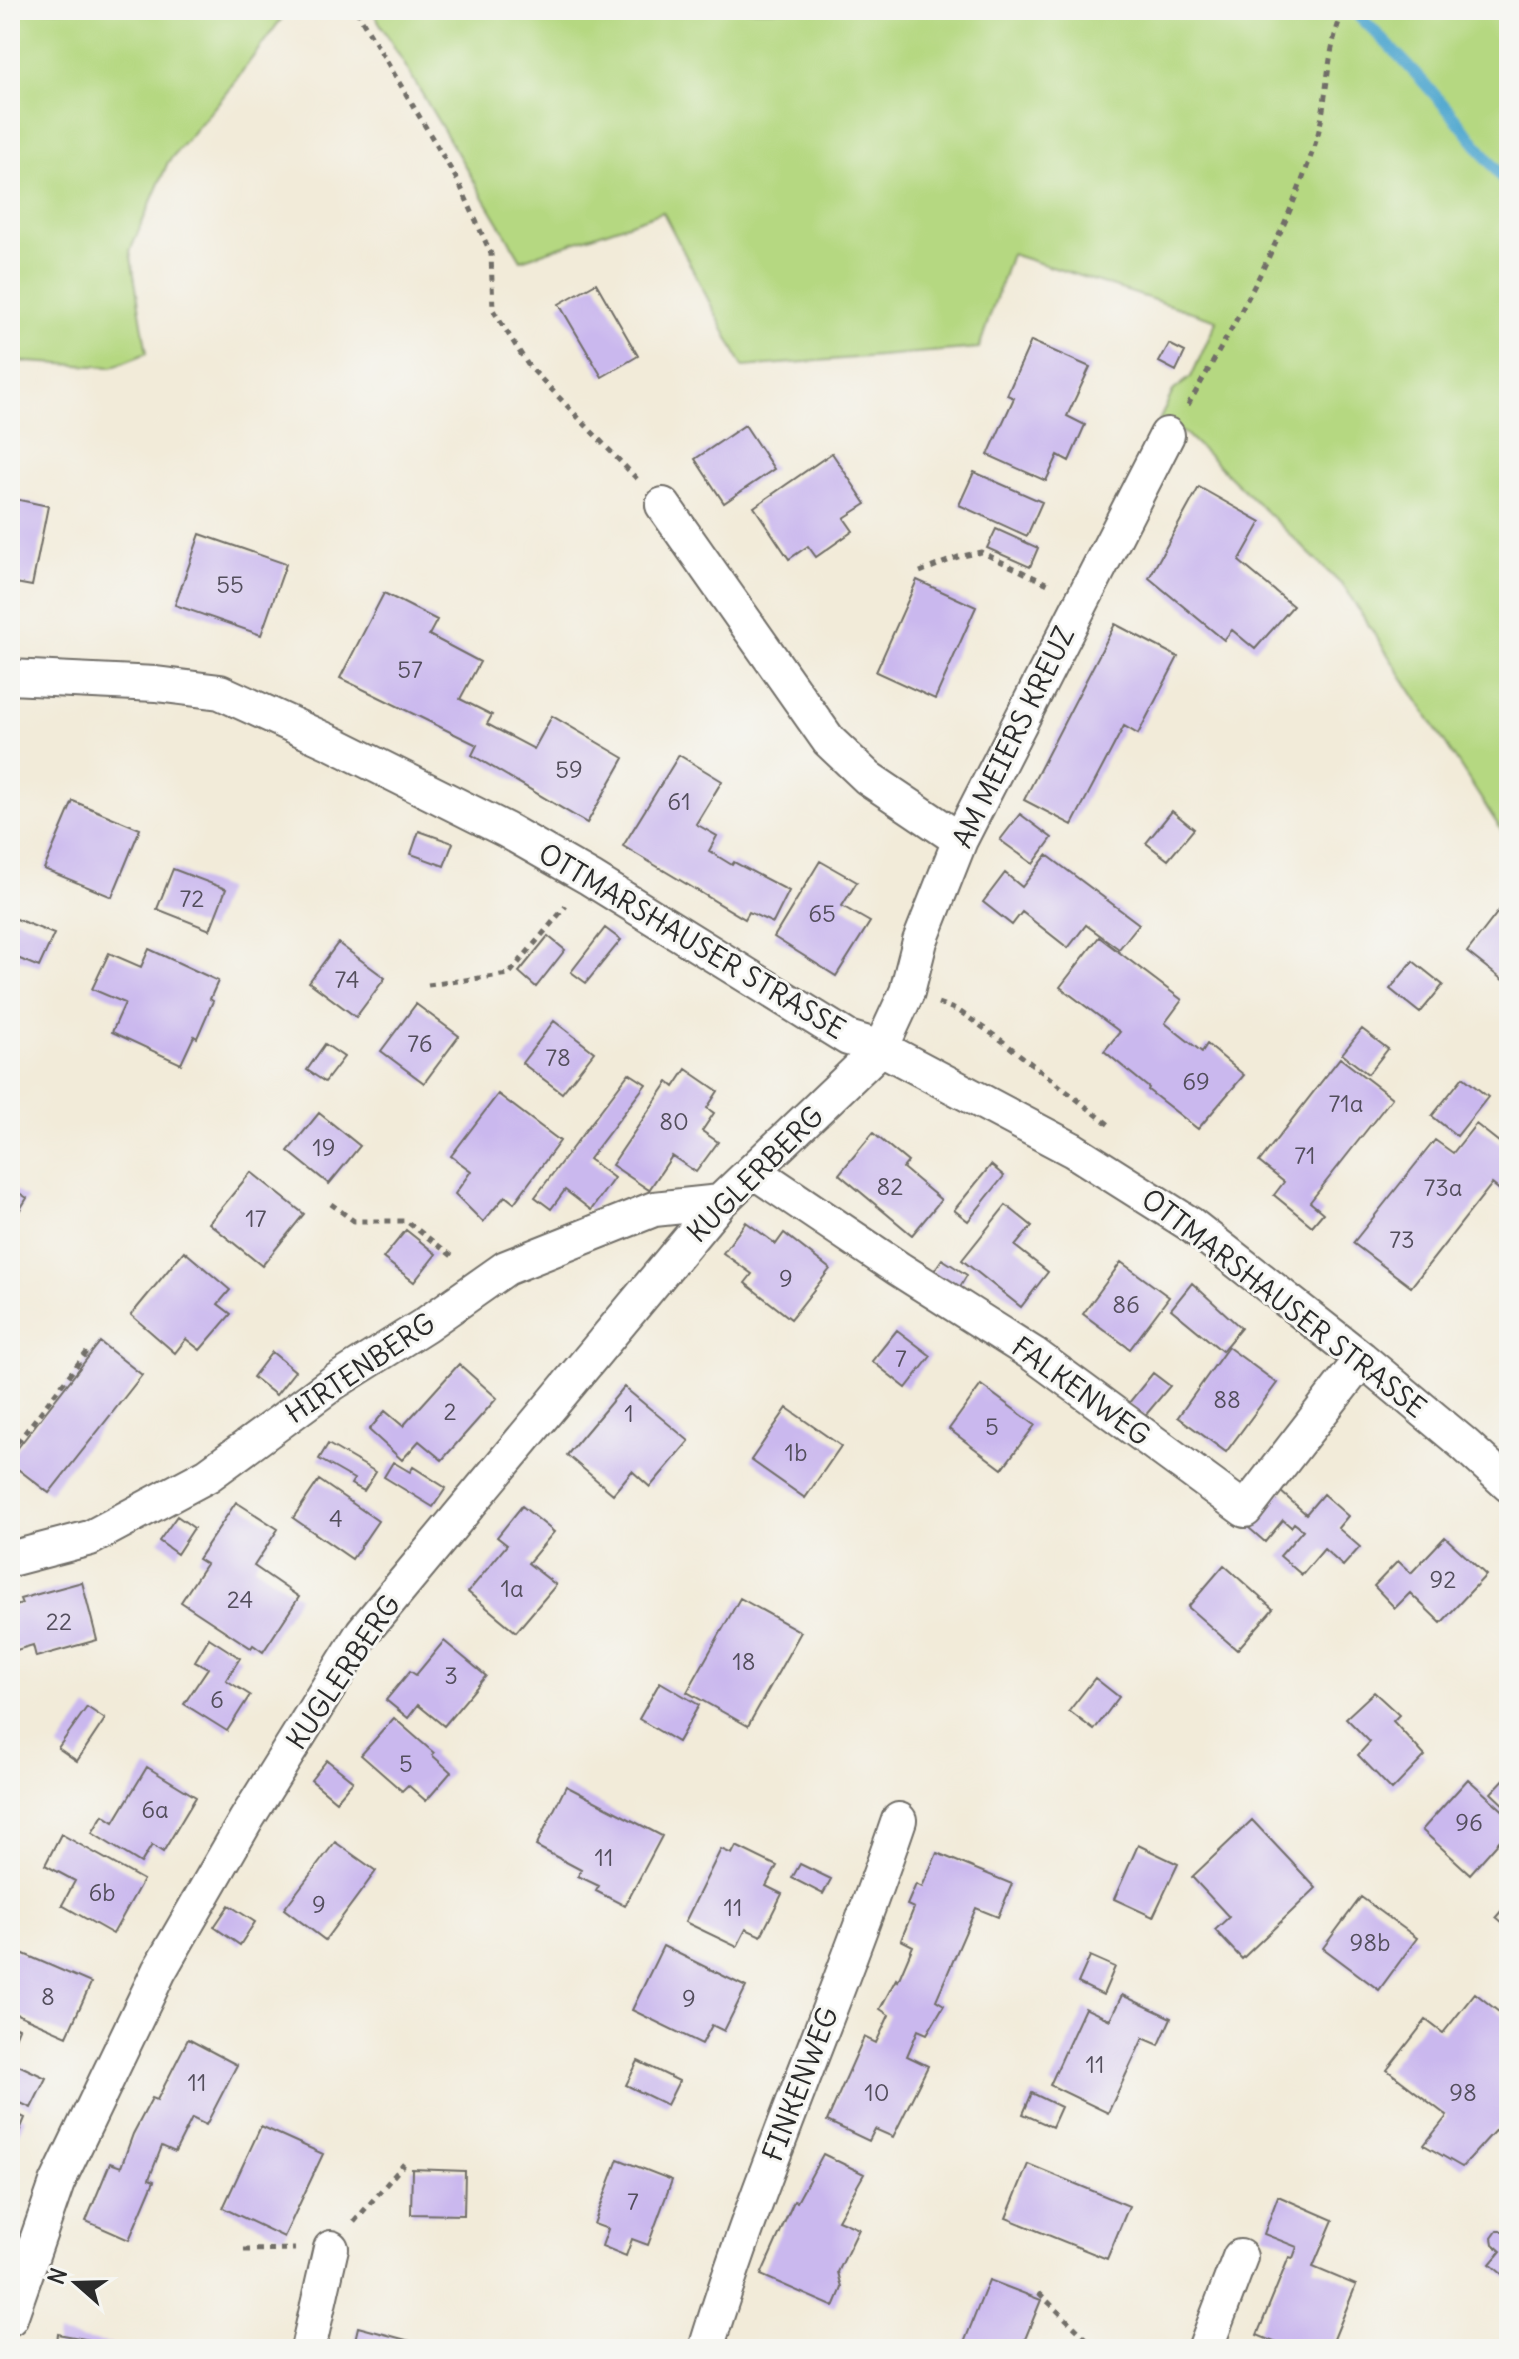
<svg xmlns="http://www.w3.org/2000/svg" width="1519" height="2359" viewBox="0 0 1519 2359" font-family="Delius,sans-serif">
	<rect width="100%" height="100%" fill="#f6f6f2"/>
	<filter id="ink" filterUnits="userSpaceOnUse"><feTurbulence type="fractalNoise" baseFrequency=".0125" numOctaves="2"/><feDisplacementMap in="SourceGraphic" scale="16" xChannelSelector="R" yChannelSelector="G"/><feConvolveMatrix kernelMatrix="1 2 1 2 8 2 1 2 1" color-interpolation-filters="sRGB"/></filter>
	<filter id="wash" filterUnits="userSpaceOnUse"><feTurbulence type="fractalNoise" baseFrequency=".006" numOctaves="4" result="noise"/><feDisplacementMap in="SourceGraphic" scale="32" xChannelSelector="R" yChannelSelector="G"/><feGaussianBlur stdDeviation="1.8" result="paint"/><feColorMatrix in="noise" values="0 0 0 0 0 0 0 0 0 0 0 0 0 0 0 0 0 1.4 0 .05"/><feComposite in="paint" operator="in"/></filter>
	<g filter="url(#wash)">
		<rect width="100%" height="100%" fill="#f2ebd9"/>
		<path fill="#b5d881" stroke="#708256" stroke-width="2" d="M10,10H288L223,97L168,162L130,251L147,353L112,367L10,361Z
			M372,10H1509V842L1344,587L1186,434L1159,421L1173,391L1191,377L1217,320L1011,254L979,348L743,367L663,212L521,260Z"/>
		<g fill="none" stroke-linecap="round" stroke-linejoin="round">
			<path stroke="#53a9d0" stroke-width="12" d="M1357,14C1412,67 1465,125 1509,188"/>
		</g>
		<g id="blocks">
			<path fill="#cab8ee" d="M596,283L638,356L602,377L559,304Z
				M1031,341L1090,367L1067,416L1085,425L1069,461L1058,455L1046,481L988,455L1014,398L1007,395Z
				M1169,344L1185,352L1176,371L1159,362Z
				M745,425L774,469L724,503L695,459Z
				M832,453L866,504L844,518L853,531L816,557L808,546L789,559L754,507Z
				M974,472L1042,502L1027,536L959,505Z
				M1199,487L1261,522L1239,561L1293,606L1255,649L1232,630L1224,640L1149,578Z
				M10,498L48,506L32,586L10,582Z
				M996,529L1038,548L1030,567L987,548Z
				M200,534L286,564L261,635L175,605Z
				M917,580L976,607L935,699L876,672Z
				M384,593L437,620L429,635L480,662L460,699L492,715L487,724L534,749L552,716L624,758L587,823L472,755L477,745L340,678Z
				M1115,624L1178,657L1138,734L1124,726L1072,825L1024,800Z
				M679,755L722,781L696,824L717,836L709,851L732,865L734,862L789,891L773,923L749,912L745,919L623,846Z
				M73,801L140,829L112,897L44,869Z
				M1172,811L1194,829L1168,860L1146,843Z
				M1020,814L1052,838L1033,864L1000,840Z
				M419,831L453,843L444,866L411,854Z
				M1047,855L1139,924L1119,949L1086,925L1068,948L1022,912L1012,925L983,902L1005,873L1022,887Z
				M820,861L857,882L842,906L870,922L836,976L774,937Z
				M173,869L226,889L210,930L157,909Z
				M1501,908L1509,915V985L1467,952Z
				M14,918L54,934L39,967L10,955V927Z
				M605,928L621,940L586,983L571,972Z
				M548,936L565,950L536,987L519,972Z
				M1099,937L1182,1000L1165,1023L1202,1052L1207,1044L1244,1075L1198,1129L1148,1090L1149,1088L1104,1051L1120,1032L1060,987Z
				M338,943L385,978L356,1017L309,982Z
				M149,949L218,981L210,999L213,1001L197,1038L194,1036L181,1064L112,1032L125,1003L92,989L109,953L141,967Z
				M1413,961L1443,985L1420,1013L1390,989Z
				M416,1004L459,1036L424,1083L381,1051Z
				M554,1021L594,1052L562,1093L522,1063Z
				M1362,1029L1388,1049L1368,1074L1342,1054Z
				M325,1044L344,1057L325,1082L307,1070Z
				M1340,1058L1392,1098L1310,1202L1323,1213L1312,1226L1274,1195L1284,1182L1259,1162Z
				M686,1069L718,1091L707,1108L714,1113L702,1131L718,1142L696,1172L672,1156L649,1190L612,1165L668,1082L674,1087Z
				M629,1073L646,1084L589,1159L614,1178L591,1210L565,1190L551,1209L535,1197Z
				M1463,1077L1488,1097L1457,1136L1432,1116Z
				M498,1094L560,1141L514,1203L505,1196L483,1222L455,1194L471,1171L451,1156Z
				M319,1113L360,1146L329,1184L288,1151Z
				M1476,1124L1509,1150V1191L1506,1195L1492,1184L1411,1287L1353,1243L1435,1140L1453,1153Z
				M873,1133L908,1162L903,1168L941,1200L912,1235L839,1174Z
				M991,1165L1004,1176L968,1221L954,1210Z
				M251,1172L304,1214L262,1266L209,1223Z
				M10,1187L27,1198L10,1226Z
				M1006,1205L1032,1226L1015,1246L1048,1272L1021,1307L962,1260Z
				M746,1222L776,1244L784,1233L830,1269L791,1319L745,1283L752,1274L723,1253Z
				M406,1230L436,1254L414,1282L383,1258Z
				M184,1251L230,1290L218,1304L231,1314L200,1350L186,1339L175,1353L131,1315Z
				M942,1259L967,1275L958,1290L932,1274Z
				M1121,1262L1169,1297L1130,1349L1083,1314Z
				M1192,1283L1241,1328L1222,1351L1171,1309Z
				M897,1330L931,1356L906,1388L872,1361Z
				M100,1342L142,1375L49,1493L10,1463V1458Z
				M1228,1347L1277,1383L1226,1452L1178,1417Z
				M272,1352L295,1371L276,1395L253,1377Z
				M459,1364L497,1398L442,1460L419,1441L402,1460L369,1430L385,1411L403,1426Z
				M1153,1373L1170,1386L1144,1417L1128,1404Z
				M981,1385L1035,1425L1002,1469L949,1429Z
				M624,1387L689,1441L650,1487L632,1471L613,1494L567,1455Z
				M787,1408L841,1446L805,1498L751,1460Z
				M328,1444L376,1472L364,1491L351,1484L354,1479L319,1459Z
				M393,1462L410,1472L413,1467L446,1488L433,1507L384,1477Z
				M319,1480L378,1521L352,1559L293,1518Z
				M1280,1491L1306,1514L1323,1494L1348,1516L1338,1528L1360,1547L1343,1566L1324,1549L1302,1575L1280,1556L1303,1530L1294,1523L1291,1527L1283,1520L1265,1542L1249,1528Z
				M236,1502L278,1529L254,1566L299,1597L263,1652L253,1645L251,1648L181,1602L206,1564L198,1559Z
				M522,1506L554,1532L528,1563L556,1585L516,1632L468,1592L507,1545L497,1537Z
				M177,1516L194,1528L177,1554L159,1541Z
				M1445,1537L1486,1575L1441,1623L1410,1593L1395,1608L1374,1586L1398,1561L1411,1573Z
				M1224,1565L1273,1609L1237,1650L1188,1607Z
				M82,1582L97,1640L36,1657L33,1645L10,1652V1608L22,1604L20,1599Z
				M740,1598L801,1632L748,1726L687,1692Z
				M209,1638L240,1658L226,1680L250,1695L227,1731L184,1704L208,1668L195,1661Z
				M444,1641L486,1676L444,1726L418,1705L408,1718L386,1700L410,1671L416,1675Z
				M1095,1678L1119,1697L1094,1730L1069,1711Z
				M660,1682L699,1705L678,1742L639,1719Z
				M1374,1692L1399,1715L1393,1721L1425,1756L1392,1790L1358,1755L1370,1742L1346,1718Z
				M87,1707L105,1719L77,1761L58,1748Z
				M394,1718L434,1753L432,1755L451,1772L426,1801L408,1785L402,1791L361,1755Z
				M327,1760L353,1781L336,1801L311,1780Z
				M147,1767L196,1797L163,1852L152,1845L141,1863L92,1833L103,1815L114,1822Z
				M1509,1774V1810L1491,1793Z
				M1468,1779L1509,1816V1830L1470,1874L1422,1830Z
				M566,1786L662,1836L625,1906L596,1891L599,1886L578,1876L581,1870L536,1846Z
				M1252,1820L1316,1888L1242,1959L1215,1930L1229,1917L1192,1877Z
				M61,1834L143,1880L113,1934L62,1905L75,1881L45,1865Z
				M335,1842L376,1871L325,1940L284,1909Z
				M1138,1845L1178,1864L1153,1917L1114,1899Z
				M736,1846L777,1866L766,1886L782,1894L761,1936L746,1929L737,1947L685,1922L721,1849L732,1854Z
				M937,1853L1012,1884L998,1917L976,1908L936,2000L944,2005L927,2034L918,2030L907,2056L928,2066L893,2137L875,2129L869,2141L827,2121L864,2037L876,2043L889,2015L880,2009L896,1979L898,1981L913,1946L901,1940L914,1908L907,1905L916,1884L922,1887Z
				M800,1864L831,1879L823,1894L792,1878Z
				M1361,1897L1417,1938L1379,1990L1323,1948Z
				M1509,1902V1928L1496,1917Z
				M229,1905L255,1922L240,1945L214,1927Z
				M663,1946L746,1987L724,2031L712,2025L702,2044L632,2010Z
				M10,1948L91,1983L67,2036L10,2011Z
				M1090,1956L1115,1967L1103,1995L1078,1983Z
				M1475,1993L1509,2020V2115L1462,2167L1424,2145L1447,2116L1387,2070L1426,2020L1443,2033Z
				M1122,1995L1171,2018L1159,2045L1143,2038L1108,2113L1050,2085L1085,2008L1110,2020Z
				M10,2024L19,2028L10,2050Z
				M188,2039L237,2065L206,2125L192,2118L175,2152L162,2146L149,2179L154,2181L129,2240L86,2221L110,2163L121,2167L133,2134L152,2098L157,2100Z
				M10,2054L15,2057L12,2062L46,2078L31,2108L10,2098Z
				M638,2061L679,2081L667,2105L626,2085Z
				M1032,2093L1061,2107L1052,2127L1023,2114Z
				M10,2111L25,2118L10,2154Z
				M261,2126L323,2154L284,2237L223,2208Z
				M823,2154L864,2174L838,2220L859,2229L838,2272L842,2288L834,2307L761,2275L794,2201L797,2202Z
				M618,2159L672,2180L648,2245L632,2239L626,2256L602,2246L608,2229L594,2224Z
				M1028,2164L1129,2206L1107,2259L1006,2218Z
				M412,2169L465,2171L464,2215L411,2214Z
				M1278,2196L1333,2220L1313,2267L1356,2285L1330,2349H1291L1257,2335L1289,2257L1293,2258L1297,2247L1264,2234Z
				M1497,2231H1503L1509,2236V2280L1490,2264L1501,2251L1493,2244L1492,2238Z
				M989,2280L1041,2300L1021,2349H978L964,2343Z
				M358,2327L425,2345L424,2349H353Z
				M58,2334L112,2344L111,2349H56Z"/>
		</g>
	</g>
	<g filter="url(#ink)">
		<use href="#blocks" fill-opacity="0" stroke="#716e68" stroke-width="2"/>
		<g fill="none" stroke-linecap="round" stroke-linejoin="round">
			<defs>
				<path id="minor" d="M663,505L829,741L868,778L960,840
					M10,677L156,684L220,692L334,744L506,830L590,878L848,1038L881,1048L1073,1150L1190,1224L1362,1359L1464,1444L1509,1485
					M755,1172L899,1269L1033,1354L1245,1510L1362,1359
					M10,1559L90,1538L208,1475L333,1383L425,1325L506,1268L654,1209L720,1202
					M10,2318L57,2183L159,1971L246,1820L363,1632L720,1202L881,1048L907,992L920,941L960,840L1167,435
					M308,2349L331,2248
					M706,2349C761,2169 839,1998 899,1820
					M1205,2349L1240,2257"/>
			</defs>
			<use href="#minor" stroke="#716e68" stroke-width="38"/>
			<path stroke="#716e68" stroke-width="5" stroke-dasharray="6 6" stroke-linecap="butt" d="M356,10L459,183L491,254L493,310L528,365L638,480
				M1188,405C1237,321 1286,234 1316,141C1329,99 1325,50 1344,10
				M920,572L958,557L981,552L1052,586
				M428,985L509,974L566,906
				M938,1003L959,1011L1001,1040L1112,1127
				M331,1204L354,1221H406L456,1259
				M10,1452L87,1352
				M354,2222L404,2164
				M244,2250L295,2249
				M1039,2293L1097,2349"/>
			<use href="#minor" stroke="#fff" stroke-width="34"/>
		</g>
	</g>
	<g text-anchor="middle" stroke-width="6" stroke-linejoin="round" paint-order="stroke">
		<g font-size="24" fill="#534e5c">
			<text x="230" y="593">55</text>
			<text x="410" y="678">57</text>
			<text x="569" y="778">59</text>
			<text x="679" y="810">61</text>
			<text x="192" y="907">72</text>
			<text x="822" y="922">65</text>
			<text x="347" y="988">74</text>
			<text x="420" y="1052">76</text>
			<text x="558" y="1066">78</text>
			<text x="1196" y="1090">69</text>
			<text x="1346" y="1112">71a</text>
			<text x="674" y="1130">80</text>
			<text x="324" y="1156">19</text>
			<text x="1305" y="1164">71</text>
			<text x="890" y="1195">82</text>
			<text x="1443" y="1196">73a</text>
			<text x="256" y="1227">17</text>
			<text x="1402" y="1248">73</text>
			<text x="786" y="1287">9</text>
			<text x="1126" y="1313">86</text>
			<text x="901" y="1367">7</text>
			<text x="1227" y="1408">88</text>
			<text x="450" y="1420">2</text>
			<text x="629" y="1422">1</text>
			<text x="992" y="1435">5</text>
			<text x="796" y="1461">1b</text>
			<text x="336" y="1527">4</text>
			<text x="1443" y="1588">92</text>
			<text x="512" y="1597">1a</text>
			<text x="240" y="1608">24</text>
			<text x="59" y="1630">22</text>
			<text x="744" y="1670">18</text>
			<text x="451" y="1684">3</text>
			<text x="217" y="1708">6</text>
			<text x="406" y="1772">5</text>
			<text x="155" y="1818">6a</text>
			<text x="1469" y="1831">96</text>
			<text x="604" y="1866">11</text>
			<text x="102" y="1901">6b</text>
			<text x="319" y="1913">9</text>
			<text x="733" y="1916">11</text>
			<text x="1370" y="1951">98b</text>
			<text x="48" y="2005">8</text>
			<text x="689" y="2007">9</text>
			<text x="1095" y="2073">11</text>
			<text x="197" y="2091">11</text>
			<text x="877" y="2101">10</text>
			<text x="1463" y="2101">98</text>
			<text x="633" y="2210">7</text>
		</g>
		<g font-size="28" fill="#2b2b2b" stroke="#f6f6f2">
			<text transform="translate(1013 737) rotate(-64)" y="10">AM MEIERS KREUZ</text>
			<text transform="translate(692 941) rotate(31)" y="10">OTTMARSHAUSER STRASSE</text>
			<text transform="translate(755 1174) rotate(-45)" y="10">KUGLERBERG</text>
			<text transform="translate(1284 1303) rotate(38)" y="10">OTTMARSHAUSER STRASSE</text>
			<text transform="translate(360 1368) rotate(-34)" y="10">HIRTENBERG</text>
			<text transform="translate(1081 1391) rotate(36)" y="10">FALKENWEG</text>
			<text transform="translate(343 1672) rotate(-56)" y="10">KUGLERBERG</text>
			<text transform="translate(800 2084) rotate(-69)" y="10">FINKENWEG</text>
		</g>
	</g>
	<rect width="1519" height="2359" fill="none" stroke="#f6f6f2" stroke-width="40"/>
	<g transform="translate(76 2283) rotate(290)" stroke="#f6f6f2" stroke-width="6" paint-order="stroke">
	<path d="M0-6L14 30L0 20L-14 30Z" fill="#2b2b2b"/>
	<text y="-12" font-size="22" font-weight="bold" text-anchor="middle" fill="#2b2b2b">N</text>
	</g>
</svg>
